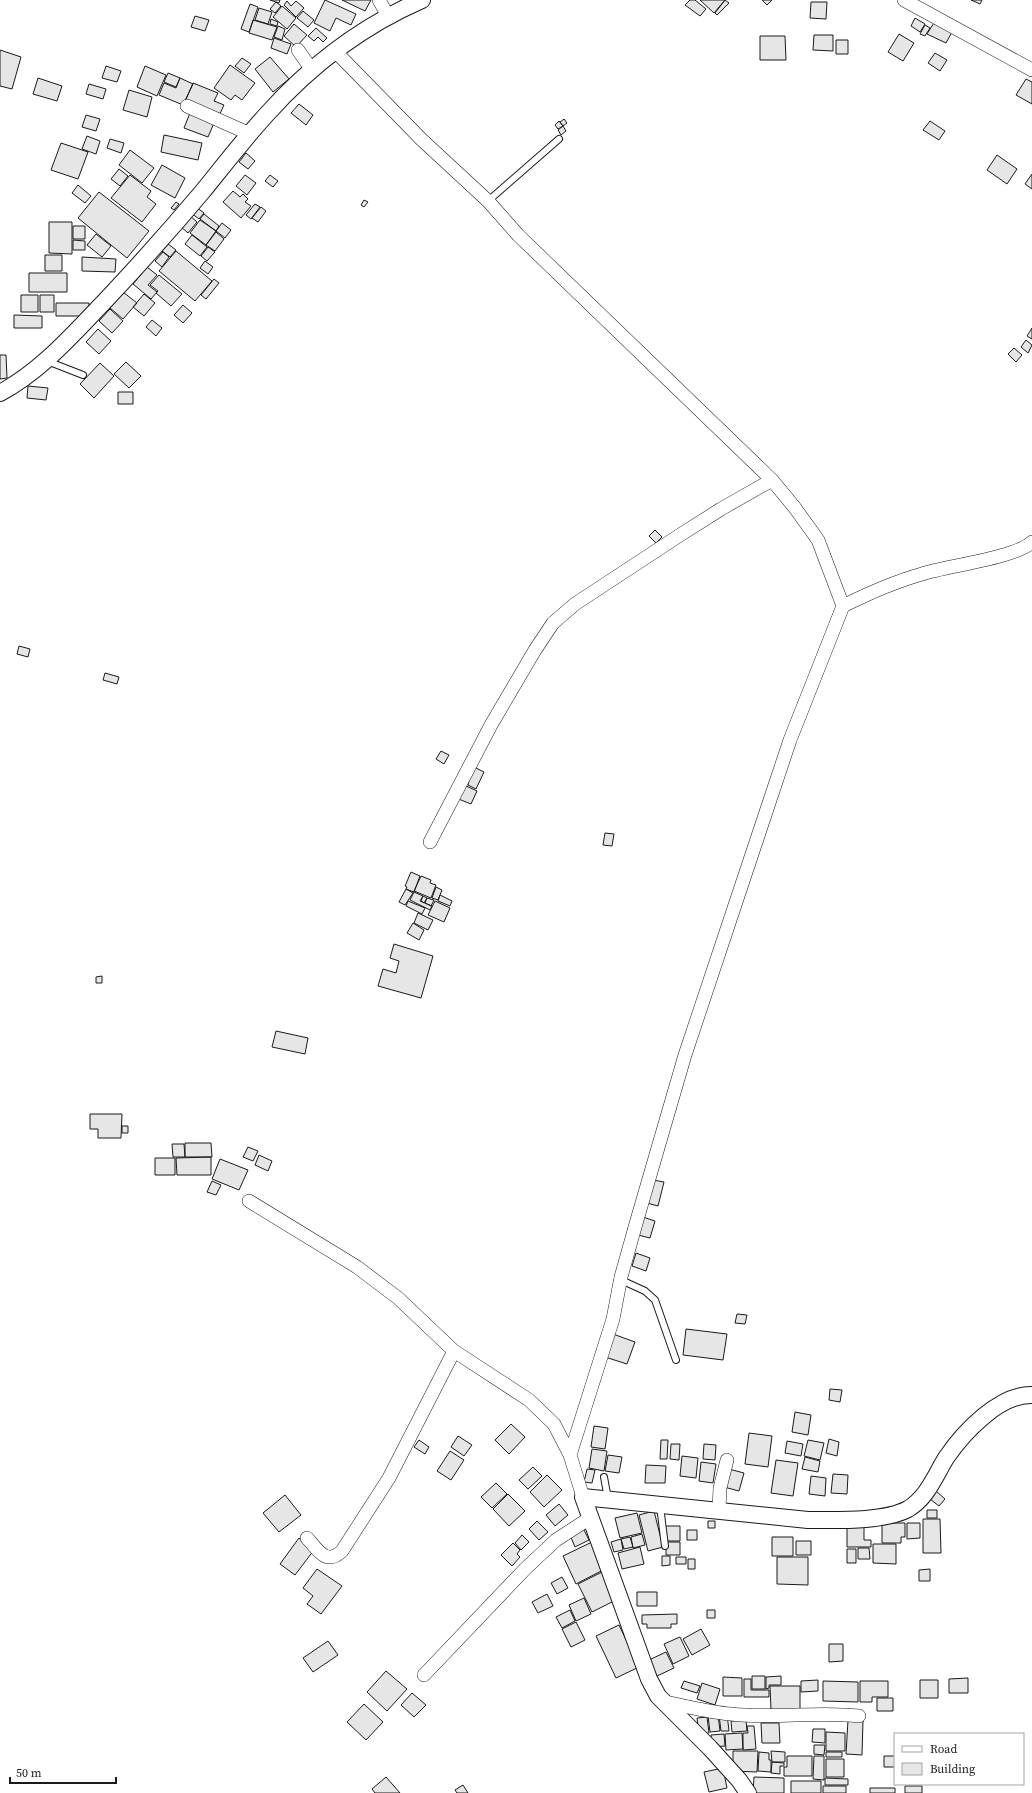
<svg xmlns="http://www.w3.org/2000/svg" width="1032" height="1793" viewBox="0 0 1032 1793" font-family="'Source Serif 4',serif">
	<rect width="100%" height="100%" fill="#fff"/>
	<path fill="#e6e6e6" stroke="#1a1a1a" d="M270,0H280L279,3Z
		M325,0L356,14L351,25L336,18L330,31L314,23Z
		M342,0H371L365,11Z
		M690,0H695L706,9L700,16L685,5Z
		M700,0H725L714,13Z
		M725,0L729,3L717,15L715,13Z
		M762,0H772L767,5Z
		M971,0H982L980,4Z
		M287,1L291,6L296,1L304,8L296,17L284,5Z
		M276,2L281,6L275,13L270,9Z
		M811,2H827L826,19L810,18Z
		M250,4L258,7L249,32L241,29Z
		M282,6L296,18L287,29L273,17Z
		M259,8L272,12L268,24L255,20Z
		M303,11L314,20L308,27L297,18Z
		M195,16L209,20L205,31L191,27Z
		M915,18L925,24L920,32L911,26Z
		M271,19L278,22L277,26L270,24Z
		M253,20L277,27L272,40L249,33Z
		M935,21L953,30L946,43L927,34Z
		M294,24L307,35L296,47L284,36Z
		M925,25L930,28L925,36L920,34Z
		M278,26L285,29L282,40L274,37Z
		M316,28L327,38L323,42L318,37L314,41L308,36Z
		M899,34L914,43L903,61L888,52Z
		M814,35H833V51L813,50Z
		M760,36H785L786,60H760Z
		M274,38L291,44L287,54L271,48Z
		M836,40H848V54H836Z
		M0,50L21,57L12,89L0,86Z
		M935,53L947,60L940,71L928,63Z
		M270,57L289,79L273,92L255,69Z
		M242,58L251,64L244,73L235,66Z
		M230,65L255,83L242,100L235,95L231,100L214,88Z
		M106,66L121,71L117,82L102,78Z
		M145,66L166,75L157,96L137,87Z
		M168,73L180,78L176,87L164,82Z
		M38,78L62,86L57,101L33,94Z
		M180,78L193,84L183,105L159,95L164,83L176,88Z
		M1026,79L1032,82V104L1016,95Z
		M193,83L218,93L214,101L224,105L218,118L184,104Z
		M89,84L106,89L103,99L86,94Z
		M129,90L152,97L147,117L123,110Z
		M299,104L313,115L306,125L291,113Z
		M190,113L214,123L208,137L184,128Z
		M86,115L100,119L96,131L82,127Z
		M564,119L567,123L563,126L560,122Z
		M559,121L563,126L558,129L555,125Z
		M930,121L945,131L939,140L923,130Z
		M563,126L566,131L561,135L558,130Z
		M164,135L202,143L198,160L161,152Z
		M87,136L100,141L96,154L82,149Z
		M110,139L124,143L121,153L107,148Z
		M61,143L88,152L78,179L51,170Z
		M130,150L154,168L142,183L119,165Z
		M246,153L255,161L248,169L239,162Z
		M997,155L1017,169L1007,184L987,170Z
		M162,165L185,178L175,198L151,185Z
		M119,169L128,176L120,186L111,179Z
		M1032,174V189L1025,184Z
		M130,175L151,191L147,197L156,204L142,222L111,198Z
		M245,175L256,183L247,195L236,186Z
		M270,175L278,181L273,187L265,181Z
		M78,185L91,196L85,203L72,193Z
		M233,191L240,197L243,194L248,199L245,202L251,206L241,218L223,202Z
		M99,192L149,231L127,258L78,218Z
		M364,200L368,202L364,207L361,205Z
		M176,202L179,204L174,210L171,208Z
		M255,204L260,207L251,219L246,215Z
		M196,207L204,213L199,219L191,213Z
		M261,207L266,211L258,222L252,218Z
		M204,214L219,226L216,231L200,219Z
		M189,215L197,222L188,233L180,226Z
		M200,220L216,231L206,245L190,233Z
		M49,222H72V254L49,253Z
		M222,223L231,230L225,238L216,231Z
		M73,226H85V239H73Z
		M216,232L224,239L215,251L206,245Z
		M96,234L111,246L102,257L87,245Z
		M192,235L207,247L200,256L185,244Z
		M73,240L85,241V250H73Z
		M168,244L176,250L170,257L162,251Z
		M208,247L215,252L207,261L201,256Z
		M176,251L212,281L195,301L159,271Z
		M163,252L169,257L162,267L155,261Z
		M45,255H62V271H45Z
		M82,257L116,259L115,272L82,271Z
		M205,261L213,267L208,274L200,268Z
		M147,267L157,275L148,285L157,292L151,299L133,284Z
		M29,273H67V292H29Z
		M159,275L182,294L171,306L156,293L158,291L150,285Z
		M214,279L219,283L206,299L201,295Z
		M123,292L137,303L123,319L110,308Z
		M144,294L155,303L144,316L133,307Z
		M21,295H38V312H21Z
		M40,295H54V312H40Z
		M56,303H89V316H56Z
		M183,305L192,313L183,323L174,315Z
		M110,309L123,321L112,333L99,321Z
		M14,315L42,316V328H14Z
		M152,320L162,328L156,336L146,327Z
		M1032,328V339L1027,336Z
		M98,329L111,341L99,354L86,342Z
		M1026,340L1032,345L1028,353L1021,347Z
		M1014,348L1022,355L1016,362L1008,354Z
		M0,355H6L7,378L0,379Z
		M126,362L141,376L129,388L114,374Z
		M100,363L114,376L94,398L80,384Z
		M28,386L48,388L46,400L27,398Z
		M118,392H133V404H118Z
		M655,530L662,537L656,543L649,536Z
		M19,646L30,649L28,657L17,654Z
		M105,673L119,677L117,684L103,680Z
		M441,751L449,755L444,764L436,759Z
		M472,766L484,772L476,789L468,785L469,781L465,779Z
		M462,784L477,791L471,804L456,798Z
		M605,833L614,834L612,846L603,845Z
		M411,872L420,876L414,892L406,889L407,887L405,886Z
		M421,876L431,880L430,883L436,885L431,898L414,891Z
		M436,887L442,890L438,900L432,898Z
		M406,889L413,893L405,905L399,902Z
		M414,892L423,896L420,901L432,906L430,910L410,900Z
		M440,895L452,901L450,906L438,901Z
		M423,896L427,898L424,903L421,901Z
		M427,898L434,900L431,906L425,903Z
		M408,901L425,908L422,914L406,906Z
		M435,901L450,908L444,922L428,915Z
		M418,913L433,920L428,930L414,923Z
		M413,923L424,930L419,940L407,933Z
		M394,944L433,956L421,998L378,986L383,969L396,973L399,961L390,958Z
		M102,976V983H96V977Z
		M276,1031L308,1038L305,1054L272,1047Z
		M90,1114H122L121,1138H98V1129H90Z
		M122,1126H128V1133H122Z
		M185,1143H211L212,1157H185Z
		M172,1144H184L185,1157H173Z
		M248,1147L258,1151L253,1161L243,1157Z
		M259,1155L272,1161L268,1171L255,1165Z
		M211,1157V1175H177L176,1158Z
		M155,1158H175V1175H155Z
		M220,1159L248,1170L239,1190L212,1179Z
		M653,1180L664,1182L658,1206L647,1203Z
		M212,1181L221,1185L216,1195L207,1192Z
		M643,1217L655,1221L650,1238L638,1235Z
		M636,1253L650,1258L646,1271L632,1266Z
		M737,1314L747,1315L745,1324L735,1323Z
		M686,1329L727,1334L723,1360L683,1355Z
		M613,1334L635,1342L627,1364L605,1357Z
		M830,1389L842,1390L840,1402L829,1400Z
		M795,1412L811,1415L808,1435L792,1432Z
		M511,1424L525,1437L509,1454L495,1440Z
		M594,1426L608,1428L605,1449L591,1447Z
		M749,1433L772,1436L768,1467L745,1464Z
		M458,1436L472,1445L464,1456L451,1447Z
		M829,1439L839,1442L837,1456L826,1453Z
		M419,1440L429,1447L425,1454L414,1447Z
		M661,1440H668L667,1459H660Z
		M808,1440L824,1443L820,1460L804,1456Z
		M787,1441L803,1444L801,1456L785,1453Z
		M671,1444H680L679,1460L670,1459Z
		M704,1444L716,1445L715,1460L703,1459Z
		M592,1449L607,1451L604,1471L589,1468Z
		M450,1451L464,1460L451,1480L437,1471Z
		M608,1455L622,1457L619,1473L605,1471Z
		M682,1456L698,1458L696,1478L680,1476Z
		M805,1457L820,1461L818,1472L802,1469Z
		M776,1460L798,1463L793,1496L771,1493Z
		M701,1462L716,1464L713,1483L699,1481Z
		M646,1465L666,1466L665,1483H645Z
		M533,1467L542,1476L528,1489L519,1480Z
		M587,1469L595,1470L592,1483L584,1482Z
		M729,1469L744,1473L739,1491L724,1487Z
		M833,1474L848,1475L847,1494L831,1493Z
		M547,1475L562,1490L544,1507L530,1492Z
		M811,1476L826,1478L825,1496L809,1494Z
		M496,1483L507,1494L492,1508L481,1497Z
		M936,1491L945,1499L939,1506L930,1499Z
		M508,1494L525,1511L509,1526L493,1509Z
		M285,1495L301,1515L279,1532L263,1513Z
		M559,1504L568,1515L555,1526L546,1515Z
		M927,1510H937V1518H927Z
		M654,1511L663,1547L648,1551L639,1515Z
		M637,1513L642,1533L620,1538L615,1518Z
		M923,1519H940L941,1553H923Z
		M537,1521L548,1532L539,1540L529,1529Z
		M708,1521H715V1528H708Z
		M882,1523H905V1537H901V1543H882Z
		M907,1523H920V1538L907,1539Z
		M847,1525H864V1540H871V1547H847Z
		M665,1526H680V1541H666Z
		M583,1528L589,1540L575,1547L570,1535Z
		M687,1530H697V1540H687Z
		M642,1534L645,1545L633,1548L631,1537Z
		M522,1535L529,1542L521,1550L515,1543Z
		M630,1537L633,1547L624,1549L621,1539Z
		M772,1537H793V1556H772Z
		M299,1538L314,1550L295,1575L280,1564Z
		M621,1539L623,1550L614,1552L611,1542Z
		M796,1541H811V1555H796Z
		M592,1542L605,1569L576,1584L563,1556Z
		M666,1542H680V1555H666Z
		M513,1543L520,1550L517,1554L520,1557L512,1566L501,1555Z
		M873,1544H896V1564L873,1563Z
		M640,1547L644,1564L622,1569L618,1553Z
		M858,1548H869L870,1559H858Z
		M847,1549H856V1563H847Z
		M662,1556H670V1565L662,1566Z
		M676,1557H686V1564H676Z
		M777,1557H808V1585L777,1584Z
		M688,1559H695V1569H688Z
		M317,1569L342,1586L321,1614L307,1604L313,1596L303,1588Z
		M930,1569V1581H919V1570Z
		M604,1571L618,1599L592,1612L578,1584Z
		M562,1577L568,1588L557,1594L551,1583Z
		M637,1592H657V1606H637Z
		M547,1594L553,1606L538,1613L532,1602Z
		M584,1598L591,1614L576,1621L569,1605Z
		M570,1610L575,1621L562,1628L556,1617Z
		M707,1610H715V1618H707Z
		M677,1614V1624H671V1628H647V1624H642V1615Z
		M576,1622L585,1640L571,1647L562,1629Z
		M619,1625L639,1667L616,1678L596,1636Z
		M701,1629L710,1645L692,1655L683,1639Z
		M680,1637L689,1656L673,1664L664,1644Z
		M328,1641L338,1655L313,1672L303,1658Z
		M829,1644H843V1661L829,1662Z
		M666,1652L674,1668L657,1676L649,1660Z
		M386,1671L407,1689L387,1711L367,1692Z
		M752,1676H765V1689H752Z
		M781,1676V1685H769V1688L766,1689V1677Z
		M723,1677L742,1678V1696H723Z
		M968,1678V1693H949V1679Z
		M744,1679H751V1690H769V1697H744Z
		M818,1680V1691L801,1692V1681Z
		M920,1680H938V1698H920Z
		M684,1681L700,1686L697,1693L681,1688Z
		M823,1681L858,1682V1702L823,1701Z
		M860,1681H888V1697H872V1702H860Z
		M702,1683L720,1689L715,1705L697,1699Z
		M770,1686H800V1710H771Z
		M412,1693L426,1705L414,1717L401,1705Z
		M877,1698H893V1711H877Z
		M364,1704L383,1722L366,1740L347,1722Z
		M727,1714L729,1731H721L719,1715Z
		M718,1715L720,1731L710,1732L708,1716Z
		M707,1717L709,1733L699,1734L697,1718Z
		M746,1720L747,1731L732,1732L731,1721Z
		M848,1720L863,1721L862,1755L846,1754Z
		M761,1723H779L780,1743H762Z
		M747,1726H754L756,1749L743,1750V1733H748Z
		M813,1729H825V1743L812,1742Z
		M826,1732L845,1733V1751H826Z
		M742,1733L743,1749L726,1750L725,1734Z
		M724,1734L725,1746L712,1747L711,1735Z
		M814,1745H825L824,1755L814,1754Z
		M733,1751H758L757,1772L733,1771Z
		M771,1751L785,1752V1762H772Z
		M759,1752L769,1753V1760H771V1772L758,1771Z
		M826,1752H842V1757H826Z
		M787,1756H812V1776H784V1767H787Z
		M814,1756H824V1780L813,1779Z
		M884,1756H895V1767H884Z
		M826,1759H844V1777H826Z
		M772,1762L784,1763V1766H780V1774L771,1773Z
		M723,1768L727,1788L709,1792L704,1772Z
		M386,1777L400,1793H375L372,1789Z
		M754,1777L784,1778V1793H753Z
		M825,1778L848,1779V1785H825Z
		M791,1781H821V1793H791Z
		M463,1785L468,1793H457L455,1790Z
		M823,1786H846V1793H823Z
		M905,1786H922V1793H905Z
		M870,1788H895V1793H870Z"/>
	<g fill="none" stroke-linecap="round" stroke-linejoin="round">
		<defs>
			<path id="service" d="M488,201L559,139
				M47,361L83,375
				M621,1280L645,1291L655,1300L676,1360
				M604,1477L608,1499
				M660,1506L665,1546"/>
			<path id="minor" d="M379,0L388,16
				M904,0L1032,70
				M298,50L312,70
				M335,51L421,139L488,201L518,235L772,480L795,508L818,540L843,606L790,740L685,1055L637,1220L621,1277L613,1319L570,1455L583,1497
				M187,106L250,134
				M843,606C869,593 894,582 922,574C947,566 1015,558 1032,542
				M430,842L491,725L535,650L553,623L575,604L680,535L721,509L772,480
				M249,1201L357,1267L398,1298L454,1351L529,1400L554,1424L570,1455
				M719,1509L720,1488L727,1460
				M307,1538C318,1550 326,1566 342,1551L389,1478L454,1351
				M424,1675L525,1569L556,1540L590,1518
				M664,1702C686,1706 708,1712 731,1714C773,1719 818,1711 859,1716"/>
			<path id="tertiary" d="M0,393C41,371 72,335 104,302C138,266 171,229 203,191C224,165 244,139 267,114C310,66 362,26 422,0
				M748,1793L739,1780L710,1748L658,1696L649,1679L583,1497L808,1520C836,1520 884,1522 908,1509C927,1498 935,1476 946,1458C963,1433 999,1394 1032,1395"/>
		</defs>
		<use href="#service" stroke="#1a1a1a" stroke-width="8"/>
		<use href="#minor" stroke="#1a1a1a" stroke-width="14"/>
		<use href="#tertiary" stroke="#1a1a1a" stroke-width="18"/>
		<use href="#service" stroke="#fff" stroke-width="6"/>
		<use href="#minor" stroke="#fff" stroke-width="13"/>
		<use href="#tertiary" stroke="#fff" stroke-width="16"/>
	</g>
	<rect x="894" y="1733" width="130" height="52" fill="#ffffff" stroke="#a3a3a3"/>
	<rect x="902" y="1746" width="20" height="6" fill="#ffffff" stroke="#a3a3a3"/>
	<text x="930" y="1753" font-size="12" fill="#1a1a1a">Road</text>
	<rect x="902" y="1763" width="20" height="12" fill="#e6e6e6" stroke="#a3a3a3"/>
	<text x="930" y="1773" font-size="12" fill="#1a1a1a">Building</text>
	<path d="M10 1777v6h106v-6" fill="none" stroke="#1a1a1a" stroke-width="2"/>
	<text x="16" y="1777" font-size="12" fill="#1a1a1a" stroke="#ffffff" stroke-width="3" paint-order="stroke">50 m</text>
</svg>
